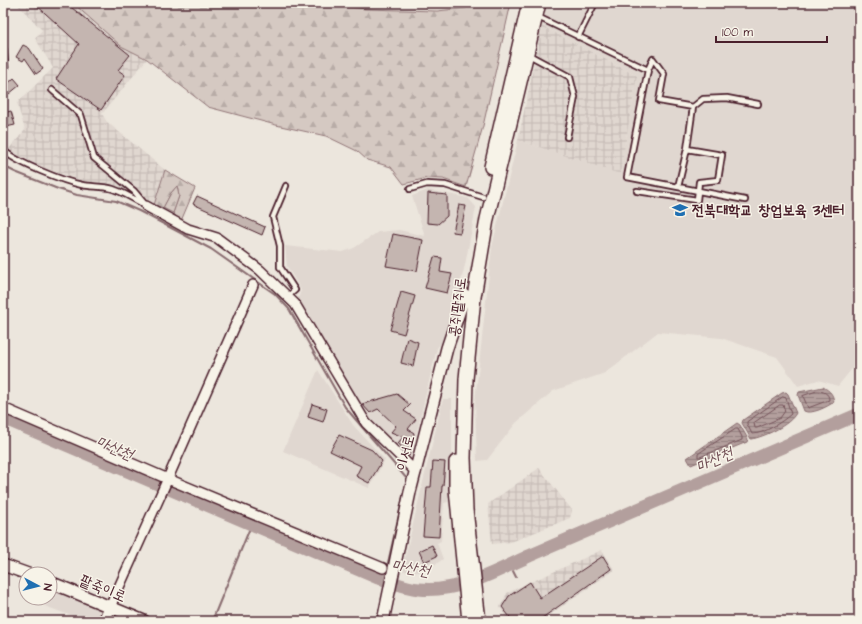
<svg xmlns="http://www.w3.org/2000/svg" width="862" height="624" viewBox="0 0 862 624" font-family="'Architects Daughter','Poor Story',sans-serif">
	<defs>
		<pattern id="industrial-grid" width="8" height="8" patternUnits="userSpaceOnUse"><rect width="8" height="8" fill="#e0d7d0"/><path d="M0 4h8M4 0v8" fill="none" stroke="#c2b8b3"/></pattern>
		<pattern id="forest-firs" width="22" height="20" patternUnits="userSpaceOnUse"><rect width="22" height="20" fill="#d5c9c2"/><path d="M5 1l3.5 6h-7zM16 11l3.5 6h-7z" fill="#b8aca7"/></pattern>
		<pattern id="cemetery-stones" width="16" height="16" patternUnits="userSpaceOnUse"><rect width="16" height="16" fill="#d5c9c2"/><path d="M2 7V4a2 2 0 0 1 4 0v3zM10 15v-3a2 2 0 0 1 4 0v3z" fill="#b8aca7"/></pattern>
		<pattern id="water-rules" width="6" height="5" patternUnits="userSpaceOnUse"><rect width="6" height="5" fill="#b39f9d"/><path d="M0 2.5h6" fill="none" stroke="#948180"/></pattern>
	</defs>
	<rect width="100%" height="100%" fill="#ece6dd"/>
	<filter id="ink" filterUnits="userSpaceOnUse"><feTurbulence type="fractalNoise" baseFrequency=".025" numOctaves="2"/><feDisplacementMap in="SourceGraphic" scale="8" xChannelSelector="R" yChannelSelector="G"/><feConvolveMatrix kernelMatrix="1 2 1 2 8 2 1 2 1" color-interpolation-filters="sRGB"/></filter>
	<g filter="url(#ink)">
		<path fill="#e0d7d0" d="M548,3H859V360L838,386L818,380L798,386L777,357L721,338L658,332L605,373L553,391L516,423L487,460L477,461L475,401L492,247L518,140L620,173L637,76L542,26Z
			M428,190L468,198L476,207L465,265L447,336L437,348L410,461L371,419L359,403L298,299L301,290L287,266L285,246L343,252L354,248L378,232L399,230L425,236L412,196Z
			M318,370L353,425L385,460L369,488L283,451Z
			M443,399H452V501L444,503L441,541L437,543L443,559L426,571L410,573L402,570Z
			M51,590L99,609L100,616L98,621H72V616L42,605L46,598H50Z"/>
		<path fill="url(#industrial-grid)" d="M16,3H73L121,46L147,59L102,114L107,122L165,170L154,205L117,186L82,181L42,167L8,150L25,130L17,103L53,68L35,38L42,30Z
			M542,26L637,76L620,174L518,140Z
			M539,468L572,510L570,518L511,542L492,544L488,504Z
			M602,550L614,570L541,621H508L500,607L507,593Z"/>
		<path fill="url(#forest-firs)" stroke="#907476" d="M73,3H315L366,9L437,11L466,8L465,3H511L483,126L466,187L443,179L427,178L404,184L391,167L367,160L357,151L326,136L276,125L208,107L147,59L121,46Z
			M165,170L195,188L181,221L173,213L179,196L177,186L171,193L163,208L154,205Z"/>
		<path fill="url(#cemetery-stones)" stroke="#907476" d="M177,186L179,196L173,213L163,208L171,193Z"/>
		<path fill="url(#water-rules)" stroke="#896c6f" d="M823,387C830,391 833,394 834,402C827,407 811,415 804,411L798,395L799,392Z
			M786,392L788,394L796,413C790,425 764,437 751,439L742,423L743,420L782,393Z
			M737,423L740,425L748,439L747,442L691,465L687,458Z"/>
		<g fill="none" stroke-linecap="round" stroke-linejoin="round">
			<path stroke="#745259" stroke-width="1" d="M817,391C823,391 829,393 829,400L808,408L803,396Z
				M783,397L786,398L791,414C782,422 764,434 752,434L747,424V422Z
				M780,405H783L785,411L780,418L757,428H755L754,423Z
				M736,429H738L742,437V440L700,457H698V454L702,451Z"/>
			<path stroke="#896c6f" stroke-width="2" d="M3,166L15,172L58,189L77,195L116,201L139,211L211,249L275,294L289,309L345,407L362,427L407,479L387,567
				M510,565L516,577
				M384,579L385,571
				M212,621L252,523"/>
			<path stroke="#b39f9d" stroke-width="13" d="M3,418L378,578C391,581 405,588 419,589C458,593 495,572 529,556L859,414"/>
		</g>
		<path fill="#c4b5b0" stroke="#4a1f2b" d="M34,3H66L130,55L118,70L125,75L101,110L56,79L79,44Z
			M23,45L29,48L43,69L36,74L25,58L23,61L16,57Z
			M3,48H7L9,69L3,70Z
			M14,78L20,85L9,94L4,87Z
			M11,111L15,125L6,127L3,113Z
			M428,193L447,195V216L438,224L427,223Z
			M197,196L265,227L262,235L193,204Z
			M459,205L466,206L460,233L453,232Z
			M393,234L423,240L417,271L386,266Z
			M434,257L442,258L440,272L452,274L447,293L425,288Z
			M401,292L415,296L404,334L390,330Z
			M407,338L418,342L413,366L401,363Z
			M397,394L410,405L404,411L416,419L408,429L414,433L409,456L398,443L403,437L391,432L396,426L378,409L370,413L362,404Z
			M312,404L327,409L323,422L308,417Z
			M339,435L372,450L382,461L369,483L356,476L361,466L330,451Z
			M433,461L445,462L443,486H442L439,537L423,536L427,487H431Z
			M432,545L437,556L424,562L419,551Z
			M603,556L611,569L538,621H513L502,607L509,596L530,582L540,598Z"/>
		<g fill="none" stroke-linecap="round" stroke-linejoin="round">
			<defs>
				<path id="service" d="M538,17L648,70L627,177L745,200
					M578,37L595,3
					M529,55L570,77L575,97L567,137
					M648,70L653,59L664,74L659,101L693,107L687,149L678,187
					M52,90L81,115L94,158L134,191L144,203
					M693,107L703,99L727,98L758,104
					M3,150C17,163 63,181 82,185C92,187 104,186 113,189C125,193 136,200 146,206
					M286,186L273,217L280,246V267L295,290L288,296
					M410,189L427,184L445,185L483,197
					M637,191L697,200L699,182L718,180L722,155L687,149"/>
				<path id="minor" d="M146,206L188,229L217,238L260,270L295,304L366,423L416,472
					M3,408L168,479L383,568
					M110,607L161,494L253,285"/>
				<path id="tertiary" d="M3,565L28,574
					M50,582L144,621
					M104,621L110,607
					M383,621L410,492L447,348L465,295"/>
				<path id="secondary" d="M491,167L529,3
					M456,462V489L469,621
					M479,621L466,510L464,458L466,379L474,297L487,219L539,3"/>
			</defs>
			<use href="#service" stroke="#4a1f2b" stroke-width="8"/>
			<use href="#minor" stroke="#4a1f2b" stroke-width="12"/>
			<use href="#tertiary" stroke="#4a1f2b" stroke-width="14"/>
			<use href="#secondary" stroke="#4a1f2b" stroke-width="16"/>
			<use href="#service" stroke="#f7f3e8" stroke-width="4.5"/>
			<use href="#minor" stroke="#f7f3e8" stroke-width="9"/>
			<use href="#tertiary" stroke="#f7f3e8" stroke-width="11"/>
			<use href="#secondary" stroke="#f7f3e8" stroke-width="13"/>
		</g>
	</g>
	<defs>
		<symbol id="university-bare" viewBox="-9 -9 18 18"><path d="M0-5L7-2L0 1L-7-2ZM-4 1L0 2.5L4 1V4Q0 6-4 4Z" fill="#1f6fb2" stroke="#f7f3e8" stroke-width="2.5" paint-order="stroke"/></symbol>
	</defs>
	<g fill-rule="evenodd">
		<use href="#university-bare" x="669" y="199" width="22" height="22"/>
	</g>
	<g text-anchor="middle" stroke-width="3" stroke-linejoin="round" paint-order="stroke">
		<g font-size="15" font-weight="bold" fill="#4a1f2b" stroke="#f7f3e8" text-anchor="start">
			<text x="692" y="215">전북대학교 창업보육 3센터</text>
		</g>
		<g font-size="15" fill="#4a1f2b" stroke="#f7f3e8">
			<text transform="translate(457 307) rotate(-83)" y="5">콩쥐팥쥐로</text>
			<text transform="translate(405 453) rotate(-76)" y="5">이서로</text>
			<text transform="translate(103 588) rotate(23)" y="5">팥죽이로</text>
		</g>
		<g font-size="16" font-style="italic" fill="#6f4c53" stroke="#f7f3e8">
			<text transform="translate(115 447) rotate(23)" y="6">마산천</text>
			<text transform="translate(714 459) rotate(-24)" y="6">마산천</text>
			<text transform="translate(411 567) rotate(10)" y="6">마산천</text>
		</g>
	</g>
	<rect width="862" height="624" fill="none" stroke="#f7f3e8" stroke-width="16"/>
	<rect x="8" y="8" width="846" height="608" fill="none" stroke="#4a1f2b" stroke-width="1.5" filter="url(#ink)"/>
	<g transform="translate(38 586) rotate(97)"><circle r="19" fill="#f7f3e8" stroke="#b29e9c"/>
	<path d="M0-3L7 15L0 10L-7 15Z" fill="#1f6fb2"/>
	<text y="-6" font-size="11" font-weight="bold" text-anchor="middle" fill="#4a1f2b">N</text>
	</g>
	<path d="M716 36v6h111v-6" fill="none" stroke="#4a1f2b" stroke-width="2"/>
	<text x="722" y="36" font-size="12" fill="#4a1f2b" stroke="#f7f3e8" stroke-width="3" paint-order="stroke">100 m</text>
</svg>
